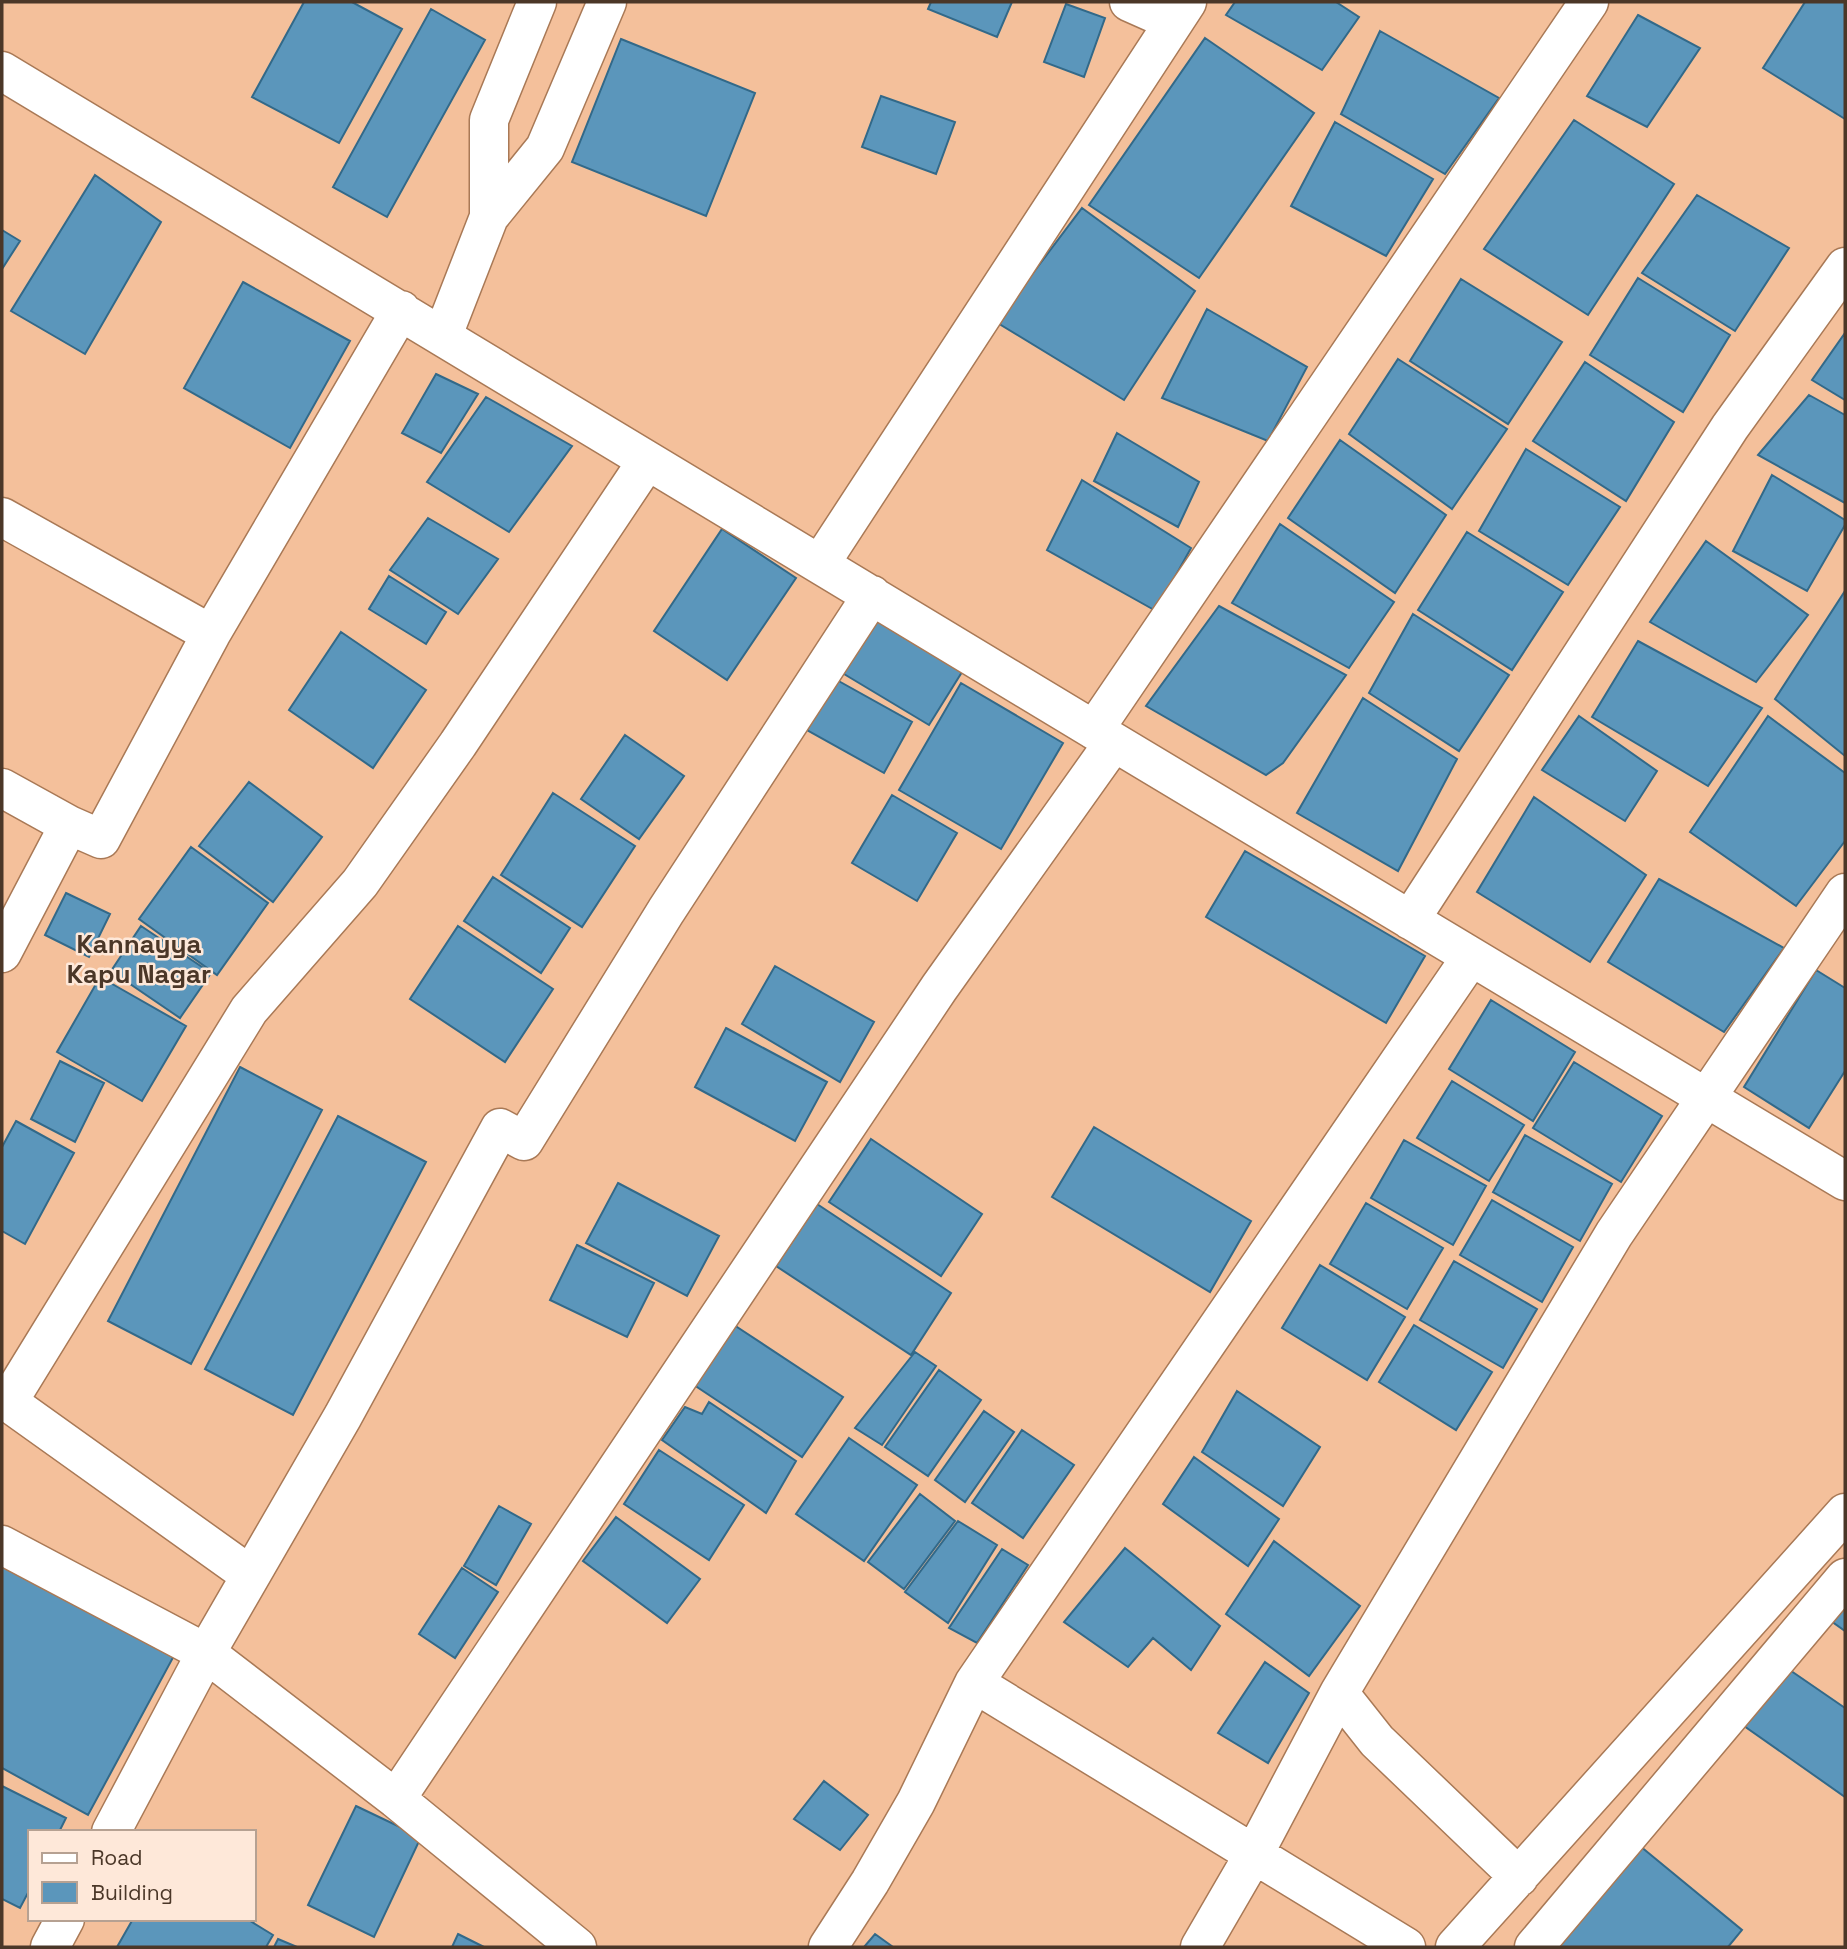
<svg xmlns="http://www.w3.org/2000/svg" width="1847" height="1949" viewBox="0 0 1847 1949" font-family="'Space Grotesk',sans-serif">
	<rect width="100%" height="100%" fill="#f4c09b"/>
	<path fill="#5b96bb" stroke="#326989" stroke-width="2" d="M304,2H352L402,29L339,143L252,97Z
		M931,2H1012L997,37L928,9Z
		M1235,2H1336L1359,17L1322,70L1226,15Z
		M1805,2H1845V119L1763,68Z
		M1066,4L1105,18L1084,77L1044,62Z
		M431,9L485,40L387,217L333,187Z
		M1638,15L1700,48L1647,127L1587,96Z
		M1380,31L1499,98L1445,174L1341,114Z
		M1205,38L1314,113L1199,278L1089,205Z
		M621,39L755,93L706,216L572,162Z
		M881,96L955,122L936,174L862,147Z
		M1574,120L1674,184L1588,315L1484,249Z
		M1335,122L1433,179L1386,256L1291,206Z
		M95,175L161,222L85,354L11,311Z
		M1697,195L1789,248L1735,331L1642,273Z
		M1082,208L1195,291L1124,400L996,322Z
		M2,230L20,241L2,269Z
		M1638,278L1730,335L1683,412L1590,355Z
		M1461,279L1562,342L1508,424L1410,361Z
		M243,282L350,341L290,448L184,388Z
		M1207,309L1307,367L1268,441L1162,398Z
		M1845,333V400L1812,380Z
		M1398,359L1507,429L1452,509L1349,434Z
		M1585,362L1674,422L1626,501L1533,441Z
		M436,374L478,394L441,453L402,433Z
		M1809,395L1845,415V503L1758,455Z
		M486,397L572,446L509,532L427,482Z
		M1117,433L1199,482L1178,527L1094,481Z
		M1340,440L1446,515L1395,593L1288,518Z
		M1526,449L1620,507L1568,585L1479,531Z
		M1772,475L1845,520V525L1807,591L1733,551Z
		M1082,480L1191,548L1156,611L1047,550Z
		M428,518L498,559L458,614L390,570Z
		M1280,524L1394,602L1349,668L1232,603Z
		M722,529L796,578L727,680L654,631Z
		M1467,532L1563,592L1512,670L1418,610Z
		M1706,541L1808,615L1756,682L1650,622Z
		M389,576L446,612L426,644L369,609Z
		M1845,591V756L1775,699Z
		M1219,606L1346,675L1283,763L1266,775L1146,706Z
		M1413,614L1509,675L1459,751L1369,693Z
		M872,617L962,672L929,725L839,671Z
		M341,632L426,690L373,768L289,710Z
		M1638,641L1762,708L1708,786L1592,717Z
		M835,679L912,722L884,773L807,730Z
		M961,683L1063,743L1001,849L899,790Z
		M1363,698L1457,759L1398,871L1297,813Z
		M1579,716L1657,771L1625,821L1542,770Z
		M1768,716L1845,773V841L1796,906L1690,832Z
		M625,735L684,776L639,839L581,799Z
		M249,782L322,837L273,902L199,846Z
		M553,793L635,846L582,927L501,875Z
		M892,795L957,833L917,901L852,863Z
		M1534,797L1646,875L1590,962L1477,892Z
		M191,847L268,903L217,975L139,919Z
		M1245,851L1425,956L1386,1023L1206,917Z
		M493,877L570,928L541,973L464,921Z
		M1659,879L1784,948L1724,1032L1608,962Z
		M66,893L110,914L89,957L45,935Z
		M141,926L211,973L180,1018L111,971Z
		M458,926L553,989L505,1062L410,999Z
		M775,966L874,1022L840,1082L742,1024Z
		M1816,970L1845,988V1071L1809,1128L1744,1087Z
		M100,977L186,1026L142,1101L57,1052Z
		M1491,1000L1575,1052L1533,1121L1449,1069Z
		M726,1028L827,1082L795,1141L695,1087Z
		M60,1061L104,1083L75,1142L31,1119Z
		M1574,1062L1662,1116L1621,1182L1533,1128Z
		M240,1067L322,1110L191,1364L108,1321Z
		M1452,1081L1524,1125L1489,1181L1417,1138Z
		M338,1116L426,1162L293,1415L205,1369Z
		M16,1121L74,1153L25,1244L2,1231V1147Z
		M1094,1127L1251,1221L1210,1292L1052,1197Z
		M1525,1135L1612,1184L1580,1241L1493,1192Z
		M871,1139L982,1214L941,1276L829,1202Z
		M1404,1140L1486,1186L1453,1245L1371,1198Z
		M618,1183L719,1236L687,1296L586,1243Z
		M1492,1200L1573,1247L1542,1302L1460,1255Z
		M1366,1203L1443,1248L1407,1309L1330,1264Z
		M817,1204L951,1293L911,1355L776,1266Z
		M577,1245L654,1283L627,1337L550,1300Z
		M1454,1261L1537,1309L1503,1368L1420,1320Z
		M1320,1265L1405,1317L1367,1380L1282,1328Z
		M734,1325L843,1397L802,1457L694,1385Z
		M1414,1325L1492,1372L1456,1430L1379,1382Z
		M915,1352L936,1366L882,1445L855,1428Z
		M939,1370L981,1400L928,1476L885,1447Z
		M1237,1391L1320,1447L1283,1506L1202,1452Z
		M709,1402L796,1461L766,1513L662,1440L685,1407L702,1414Z
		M984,1411L1014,1432L965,1502L935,1480Z
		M1022,1430L1074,1465L1023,1538L972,1503Z
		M849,1438L917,1485L864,1561L796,1514Z
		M659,1450L744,1505L709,1560L624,1504Z
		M1194,1457L1279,1519L1248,1566L1163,1504Z
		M920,1494L955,1521L904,1589L868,1562Z
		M499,1506L531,1524L496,1585L464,1566Z
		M616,1517L700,1579L667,1623L583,1561Z
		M958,1521L997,1545L948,1623L905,1592Z
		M1274,1541L1360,1606L1309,1676L1226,1614Z
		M1125,1548L1220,1626L1191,1670L1153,1638L1128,1667L1064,1622Z
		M1002,1549L1028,1565L977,1643L949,1628Z
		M2,1557L176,1652L88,1815L2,1768Z
		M462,1568L498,1592L455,1658L419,1634Z
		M1845,1602V1631L1831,1621Z
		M1265,1662L1309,1693L1268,1763L1218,1733Z
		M1781,1664L1845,1708V1797L1744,1726Z
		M824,1781L868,1815L840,1850L794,1819Z
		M2,1786L66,1818L59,1832H30V1889L20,1908L2,1899Z
		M356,1806L421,1837L374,1937L308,1905Z
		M1640,1846L1742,1930L1728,1947H1554Z
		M133,1919H247L273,1935L266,1947H117Z
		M458,1934L484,1947H452Z
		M875,1934L893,1947H864Z
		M278,1939L297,1947H274Z"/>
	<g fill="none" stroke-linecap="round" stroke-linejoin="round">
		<defs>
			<path id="minor" d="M1129,2L1174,22
				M2,71L1114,742L1845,1181
				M489,217V120L537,2
				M443,335L489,217L545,148L607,2
				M2,517L211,634
				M820,564L1187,2
				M1094,730L1589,2
				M2,788L69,825L101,839L211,634L401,310
				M1410,920L1730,427L1845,267
				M2,953L69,825
				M2,1545L206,1653L343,1416L500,1128L524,1141L666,911L872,595
				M250,1575L8,1402L249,1010L360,883L458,744L647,461
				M396,1799L939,988L1114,742
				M111,1832L206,1653L396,1799L577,1947
				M1519,1877L1377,1741L1339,1693L1614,1234L1845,893
				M50,1947L65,1919
				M828,1947L870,1882L916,1802L974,1683
				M1200,1947L1254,1854L1339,1693
				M1406,1947L974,1683L1471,957
				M1455,1947L1845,1513
				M1534,1947L1845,1578"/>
		</defs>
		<use href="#minor" stroke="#a97956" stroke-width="41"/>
		<use href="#minor" stroke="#fff" stroke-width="38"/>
	</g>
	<g text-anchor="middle" stroke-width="5" stroke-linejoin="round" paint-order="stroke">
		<g font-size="26" font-weight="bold" fill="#4b3728" stroke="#fee8d9">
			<text x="139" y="953">Kannayya<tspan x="139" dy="30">Kapu Nagar</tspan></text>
		</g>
	</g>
	<rect width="1847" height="1949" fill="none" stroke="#4b3728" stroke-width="7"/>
	<rect x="28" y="1830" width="228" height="91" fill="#fee8d9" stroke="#b6a192" stroke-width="2"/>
	<rect x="42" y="1853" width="35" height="10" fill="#ffffff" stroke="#b6a192" stroke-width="2"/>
	<text x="91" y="1865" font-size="21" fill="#4b3728">Road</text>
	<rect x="42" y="1882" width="35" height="21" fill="#5b96bb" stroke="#b6a192" stroke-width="2"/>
	<text x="91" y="1900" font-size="21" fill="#4b3728">Building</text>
</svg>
